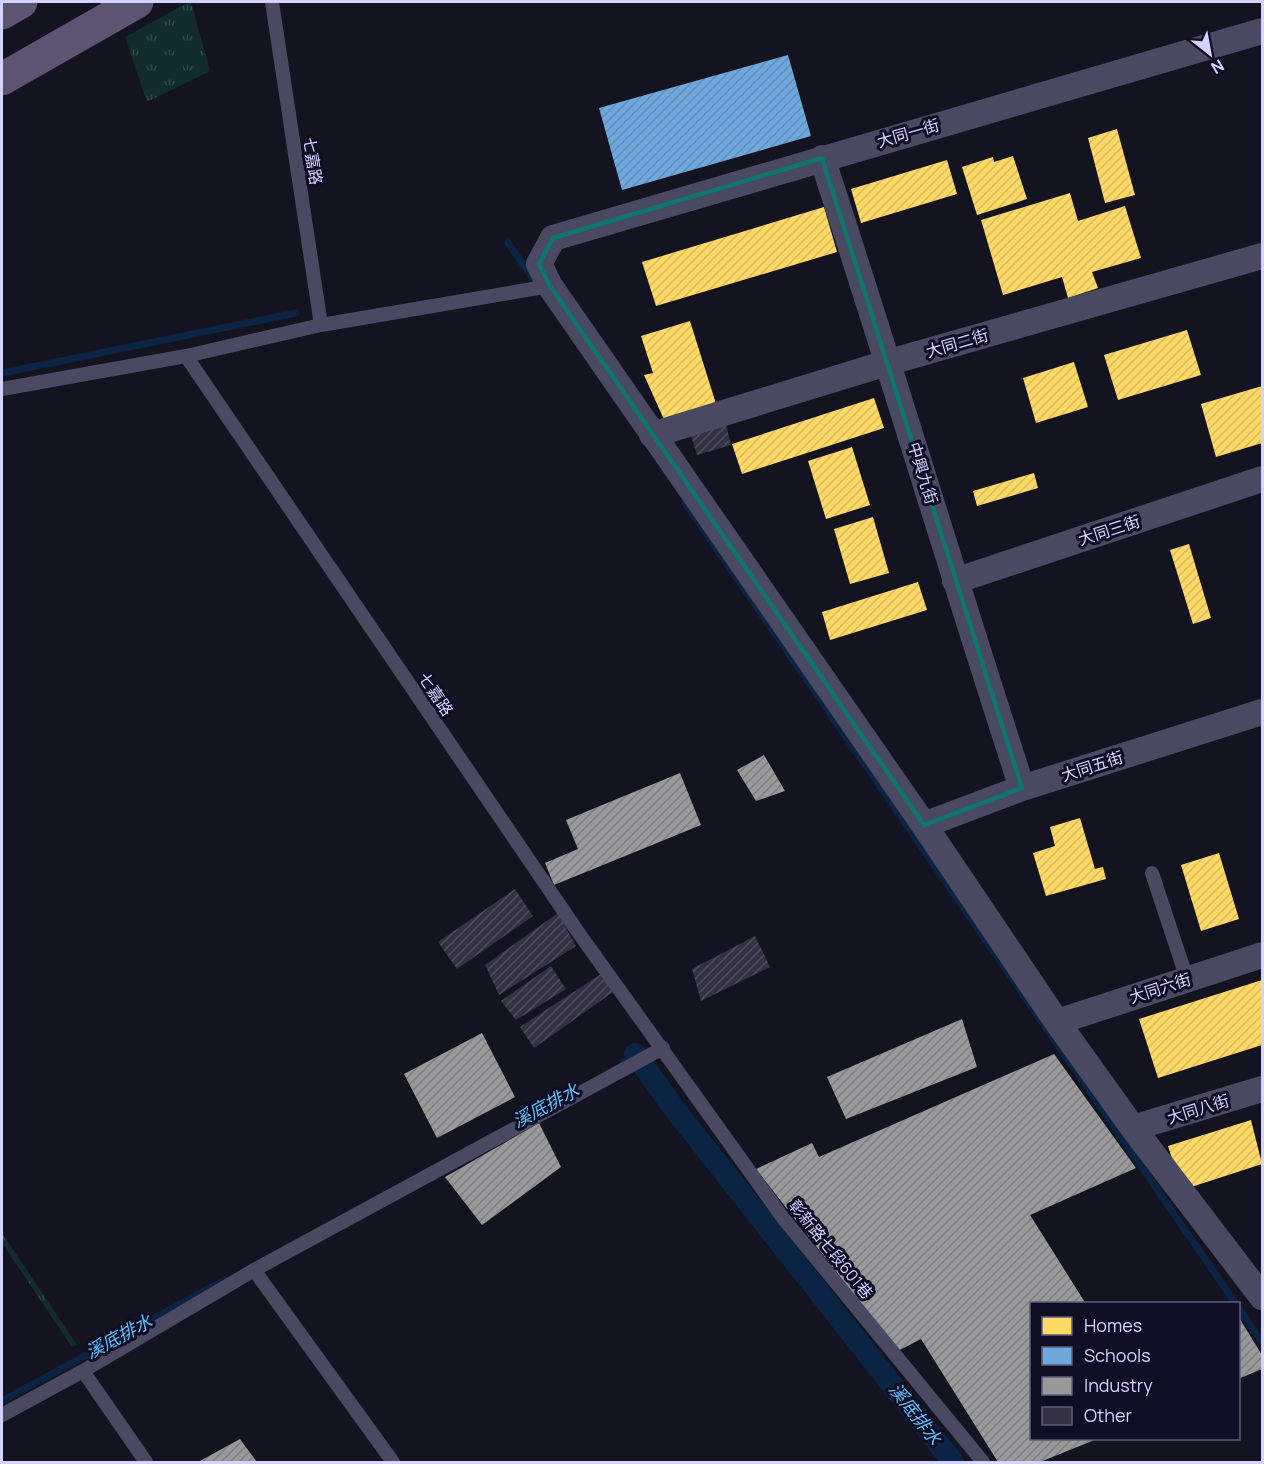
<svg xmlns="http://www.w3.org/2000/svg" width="1264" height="1464" viewBox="0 0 1264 1464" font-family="Manrope,'Noto Sans TC',sans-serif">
	<defs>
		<pattern id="grass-tufts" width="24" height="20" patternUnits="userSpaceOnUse" patternTransform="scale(1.5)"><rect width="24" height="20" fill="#112c2a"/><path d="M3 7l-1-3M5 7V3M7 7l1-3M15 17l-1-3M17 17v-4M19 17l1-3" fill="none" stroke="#334a4a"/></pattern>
		<pattern id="homes-hatch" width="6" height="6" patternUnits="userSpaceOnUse" patternTransform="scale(1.5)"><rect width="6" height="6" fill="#ffd966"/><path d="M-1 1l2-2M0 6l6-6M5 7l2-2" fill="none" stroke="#d9ba61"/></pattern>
		<pattern id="schools-hatch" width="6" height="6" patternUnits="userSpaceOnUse" patternTransform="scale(1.5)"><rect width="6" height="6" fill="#6fa8dc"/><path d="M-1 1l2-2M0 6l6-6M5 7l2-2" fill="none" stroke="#638eb8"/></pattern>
		<pattern id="industry-hatch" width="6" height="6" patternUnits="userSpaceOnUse" patternTransform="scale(1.5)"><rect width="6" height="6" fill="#999"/><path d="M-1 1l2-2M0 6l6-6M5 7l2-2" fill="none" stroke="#7e7e82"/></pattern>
		<pattern id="building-hatch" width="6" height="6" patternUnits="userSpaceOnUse" patternTransform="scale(1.5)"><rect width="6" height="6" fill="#333142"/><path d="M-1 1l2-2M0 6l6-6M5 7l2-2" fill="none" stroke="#504e5e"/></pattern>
	</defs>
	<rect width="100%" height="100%" fill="#141320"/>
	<path fill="url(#grass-tufts)" d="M189,2H191L210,71L147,102L125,37Z
		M2,1233L77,1345L72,1347L2,1243Z"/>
	<path fill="url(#homes-hatch)" d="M1117,129L1135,195L1105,203L1088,138Z
		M1013,156L1027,199L977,215L962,167L993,157L994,162Z
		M947,160L957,194L861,223L851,189Z
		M1070,193L1078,221L1125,206L1141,258L1092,272L1098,288L1068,298L1062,277L1003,295L981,220Z
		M824,207L837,252L656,306L642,262Z
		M690,321L717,407L666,424L644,375L653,373L641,336Z
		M1187,330L1201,375L1118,400L1104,355Z
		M1074,362L1088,407L1036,423L1023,378Z
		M1262,386V443L1216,457L1201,404Z
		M874,398L884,428L742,474L732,444Z
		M852,447L870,505L826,519L808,461Z
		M1034,473L1038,488L977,506L973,491Z
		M873,517L889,573L850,584L834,529Z
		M1189,544L1211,618L1193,624L1170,550Z
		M918,582L927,610L830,640L822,612Z
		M1080,818L1095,869L1103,867L1106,879L1046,896L1033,853L1055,846L1050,827Z
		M1219,853L1239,919L1201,931L1181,865Z
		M1262,980V1045L1158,1078L1139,1019Z
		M1251,1120L1262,1164L1182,1190L1168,1146Z"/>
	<path fill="url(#schools-hatch)" d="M788,55L811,136L622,190L599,108Z"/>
	<path fill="url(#industry-hatch)" d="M764,755L785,791L756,801L737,770Z
		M680,773L701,825L554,885L545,863L578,849L566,820Z
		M962,1019L977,1067L846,1119L827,1077Z
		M482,1033L515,1097L437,1138L404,1074Z
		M1054,1054L1136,1168L1030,1215L1086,1304H1032V1438L1097,1439L1040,1462H998L921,1339L898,1351L756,1169L812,1143L819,1157Z
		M539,1123L561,1167L482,1225L445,1177Z
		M1238,1316L1262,1355V1369L1238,1379Z
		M240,1439L257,1462H198Z"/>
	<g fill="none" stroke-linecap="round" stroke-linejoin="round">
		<path stroke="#0c2444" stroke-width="7" d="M508,243L534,280
			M2,373L296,313
			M685,503L1236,1304
			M623,1063L635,1054
			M1238,1307L1262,1342
			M2,1401L224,1280"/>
		<path stroke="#0c2444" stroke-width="22" d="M635,1054L676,1111L953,1462"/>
	</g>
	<path fill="url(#building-hatch)" d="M724,417L731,445L697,455L688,427Z
		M515,889L533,916L457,969L438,942Z
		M558,913L576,946L499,995L485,965Z
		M755,936L770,967L701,1001L692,969Z
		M551,966L566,989L516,1020L501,1001Z
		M601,974L613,992L534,1048L520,1027Z"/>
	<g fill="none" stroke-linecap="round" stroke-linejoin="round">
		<path stroke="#494961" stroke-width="14" d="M272,2L321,325
			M186,356L578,932L783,1218L983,1462
			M2,389L186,356L321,325L550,286
			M1152,873L1187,979
			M254,1270L393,1462
			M83,1371L146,1462
			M2,1415L83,1371L254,1270L663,1048"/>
		<path stroke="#494961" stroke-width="26" d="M1262,31L553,238L539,264L550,286L924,825L1057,1022L1133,1128L1262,1297
			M822,158C891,368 954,579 1022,788
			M652,435L890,362L1262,256
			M955,581L1262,479
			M924,825L1022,788L1262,712
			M1057,1022L1262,955
			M1133,1128L1262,1089"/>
		<path stroke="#5c5472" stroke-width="33" d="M2,13L21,2
			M2,79L137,2"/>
	</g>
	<path fill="none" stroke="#0f766e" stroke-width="4.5" stroke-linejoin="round" d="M822,158L1022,788L924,825L550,286L539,264L553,238Z"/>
	<g text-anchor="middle" stroke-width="6" stroke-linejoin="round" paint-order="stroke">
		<g font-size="16" fill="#d4d3ff" stroke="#100e25">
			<text transform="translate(908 133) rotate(-16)" y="6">大同一街</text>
			<text transform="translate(313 161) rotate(81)" y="6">七嘉路</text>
			<text transform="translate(957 343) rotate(-16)" y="6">大同二街</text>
			<text transform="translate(923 473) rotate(73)" y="6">中興九街</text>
			<text transform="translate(1109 530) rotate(-18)" y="6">大同三街</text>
			<text transform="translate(436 694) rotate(56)" y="6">七嘉路</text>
			<text transform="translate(1092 766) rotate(-18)" y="6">大同五街</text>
			<text transform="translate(1160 988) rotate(-18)" y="6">大同六街</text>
			<text transform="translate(1198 1109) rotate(-17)" y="6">大同八街</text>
			<text transform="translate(831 1249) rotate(51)" y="6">彰新路七段601巷</text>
		</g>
		<g font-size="18" font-style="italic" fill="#61c3ff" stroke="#100e25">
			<text transform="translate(546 1106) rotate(-28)" y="6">溪底排水</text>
			<text transform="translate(119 1337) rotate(-28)" y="6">溪底排水</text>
			<text transform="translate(915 1414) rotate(52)" y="6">溪底排水</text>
		</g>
	</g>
	<rect width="1264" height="1464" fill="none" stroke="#d4d3ff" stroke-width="6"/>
	<rect x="1030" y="1302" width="210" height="138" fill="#100e25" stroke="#5e5d7c" stroke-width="1.5"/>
	<rect x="1042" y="1317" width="30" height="18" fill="#ffd966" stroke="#5e5d7c" stroke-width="1.5"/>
	<text x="1084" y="1332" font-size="18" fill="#d4d3ff">Homes</text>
	<rect x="1042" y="1347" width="30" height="18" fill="#6fa8dc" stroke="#5e5d7c" stroke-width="1.5"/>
	<text x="1084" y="1362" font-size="18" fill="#d4d3ff">Schools</text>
	<rect x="1042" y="1377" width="30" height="18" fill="#999999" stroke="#5e5d7c" stroke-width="1.5"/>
	<text x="1084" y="1392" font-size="18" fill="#d4d3ff">Industry</text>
	<rect x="1042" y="1407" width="30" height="18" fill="#333142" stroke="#5e5d7c" stroke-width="1.5"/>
	<text x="1084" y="1422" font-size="18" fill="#d4d3ff">Other</text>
	<g transform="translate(1210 54) rotate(149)" stroke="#100e25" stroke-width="4.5" paint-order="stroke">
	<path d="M0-4.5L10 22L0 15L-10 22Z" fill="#d4d3ff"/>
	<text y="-9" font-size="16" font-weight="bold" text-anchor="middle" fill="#d4d3ff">N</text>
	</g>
</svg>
